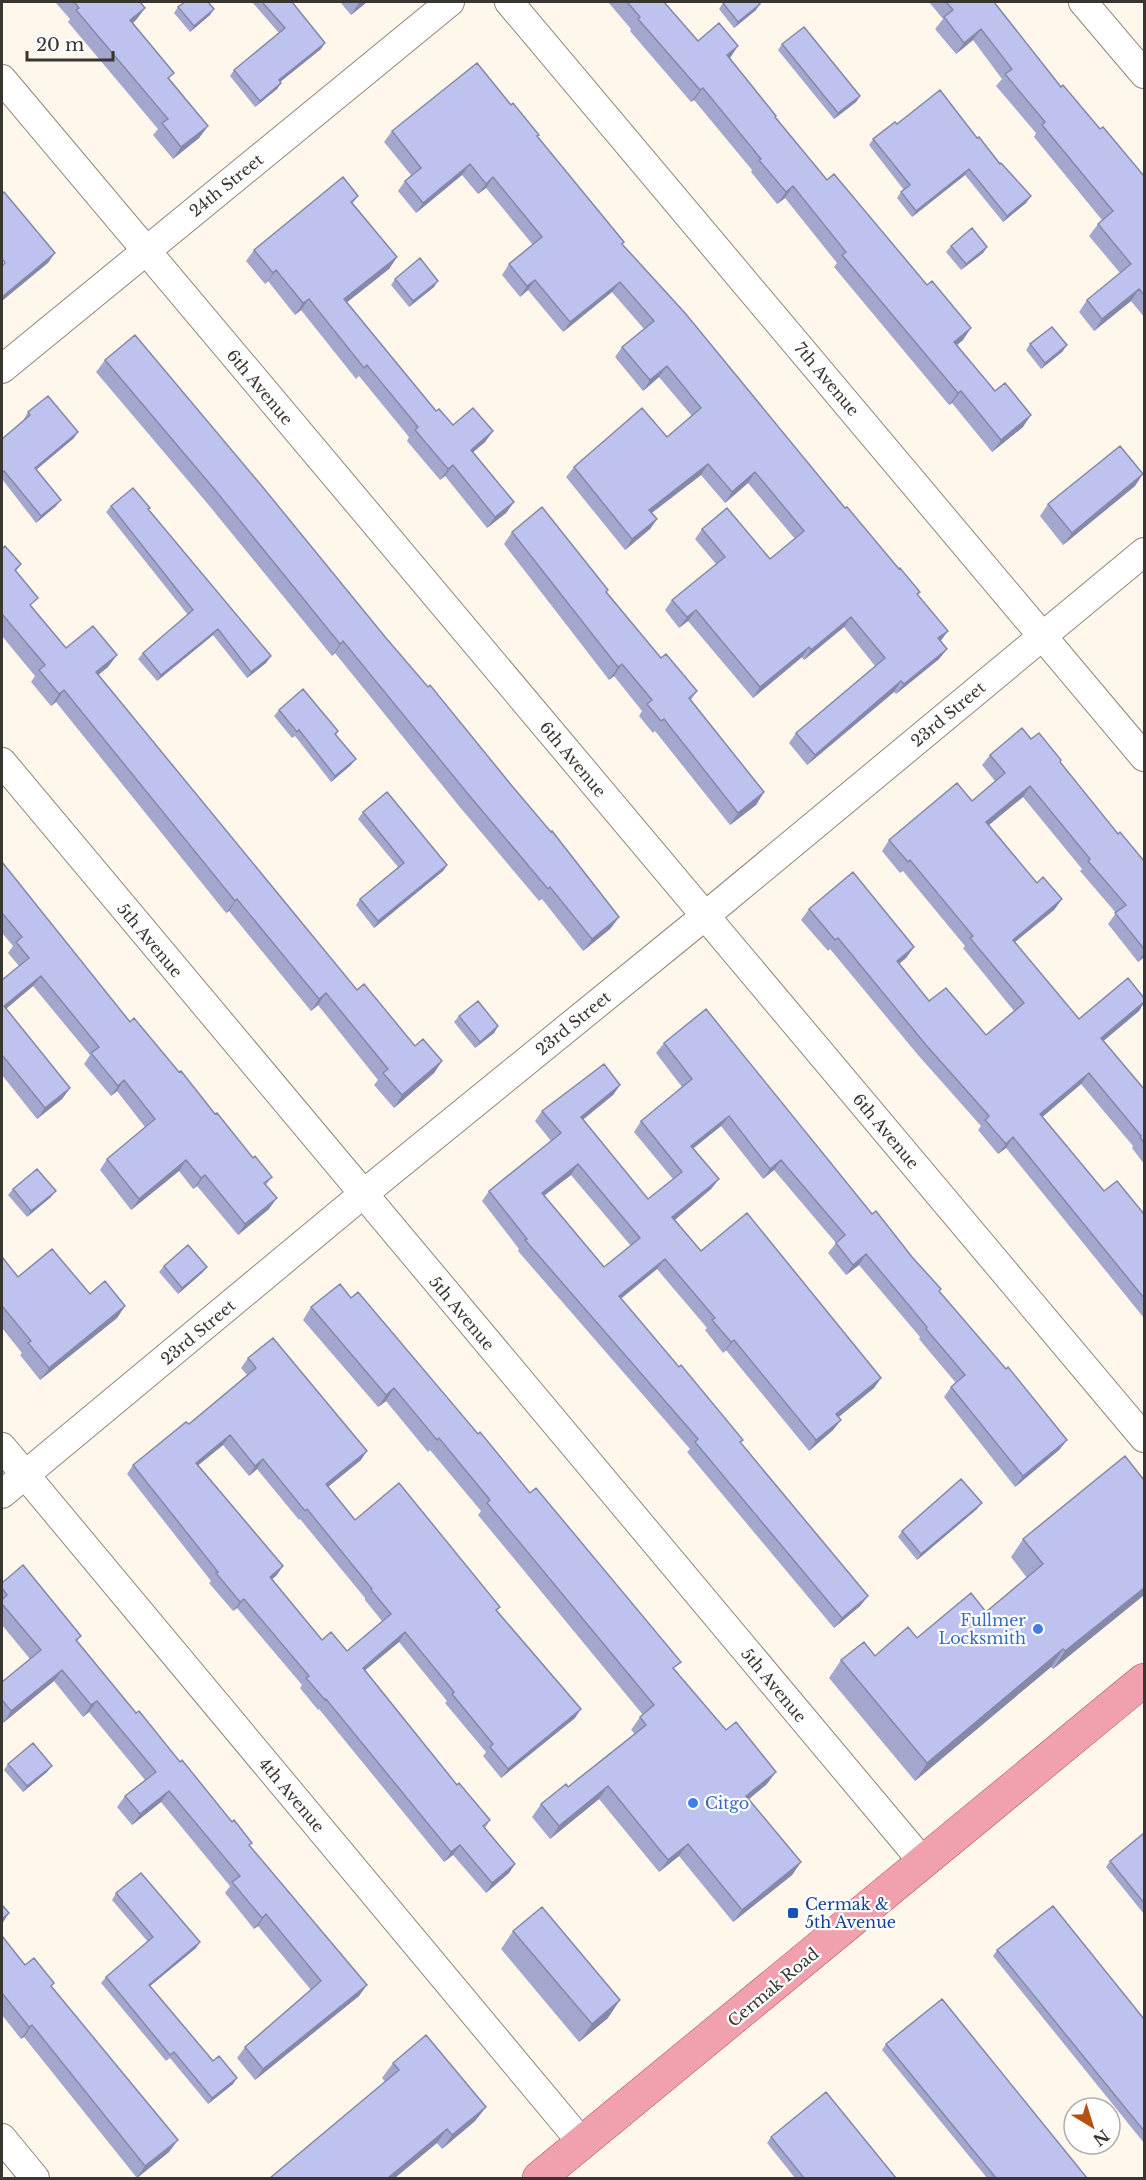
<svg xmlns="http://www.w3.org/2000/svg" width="1146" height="2180" viewBox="0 0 1146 2180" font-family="'Libre Baskerville',serif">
	<rect width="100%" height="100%" fill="#fff6ec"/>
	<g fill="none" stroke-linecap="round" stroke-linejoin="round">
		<defs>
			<path id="street" d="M509,2L1144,757
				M1083,2L1144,74
				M2,79L1144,1438
				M2,369L450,2
				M2,762L923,1862
				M2,1447L583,2144
				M2,1494L362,1195L705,916L1144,552
				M2,2138L35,2178"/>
			<path id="primary" d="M539,2178L1144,1680"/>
		</defs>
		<use href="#street" stroke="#90867b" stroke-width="30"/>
		<use href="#primary" stroke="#ab515f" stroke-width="34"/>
		<use href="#street" stroke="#fff" stroke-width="28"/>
		<use href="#primary" stroke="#f1a0ae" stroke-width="33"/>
	</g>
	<path fill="#a3a7ce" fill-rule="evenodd" d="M55,2H140L145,8L136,20L133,23L170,79L208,126L199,138L173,159L153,135L158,129L68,22L70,19Z
		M252,2H292L321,49L280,82L281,83L277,89L255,107L230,76L234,70L279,33Z
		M340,2H367L351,15Z
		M608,2H664L698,41L729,58L775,118L827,180L963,340L957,345L1023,427L992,452L952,403L949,405L834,267L837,263L785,198L777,204L751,172L752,170L694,100L691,102L630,31L631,29Z
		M929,2H994L1061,87L1144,176V317L1131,301L1094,331L1079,312L1087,300L1120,273L1089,236L1098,224L1102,220L1034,137L1036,133L996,86L1002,79L973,40L956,54L935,29L943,19Z
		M723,3L756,10L734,28L719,9Z
		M178,7L210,15L190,32L174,13Z
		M782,44L860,96L856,102L834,119L778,50Z
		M511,105L624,242L622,244L845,508L920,592L918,595L941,641L947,649L939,659L896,694L894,692L807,765L789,743L796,733L875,666L844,627L804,660L802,657L753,698L688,621L679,628L665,610L672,600L716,564L695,539L702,529L770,559L795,539L748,483L725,503L701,475L652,513L657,519L650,529L625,550L566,477L574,467L667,437L692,416L659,377L643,391L615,357L622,347L644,329L612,292L563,332L528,290L520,297L502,275L509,264L533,245L486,188L478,194L462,175L416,213L398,191L405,181L411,175L384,142L392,131Z
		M897,124L977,138L1031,196L1026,203L1003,222L965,175L912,217L897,198L901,192L904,190L869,145L873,139Z
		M358,196L353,203L397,257L389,269L347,302L436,411L453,425L493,431L485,442L473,452L514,502L506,513L487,528L445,476L440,480L407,441L409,437L359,376L356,379L301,310L295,315L268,281L265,284L246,261L254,250Z
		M951,246L987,247L983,253L961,270L946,252Z
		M395,279L434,287L409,307L391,285Z
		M1030,344L1067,345L1062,352L1041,369L1026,350Z
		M105,360L386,638L619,917L610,929L583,951L542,899L539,901L459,806L335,653L332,656L207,503L96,372Z
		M28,412L74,438L36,470L56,506L36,523L2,479V439L25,420L24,419Z
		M1135,486L1063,545L1040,516L1048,504Z
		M111,506L150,508L148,510L271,656L266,663L247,678L213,635L157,681L138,659L143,653L188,615L106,512Z
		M512,532L607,592L661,658L697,691L691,700L764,792L756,805L730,825L655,731L653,733L639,716L642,711L614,676L609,680L504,544Z
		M2,549L21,564L16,571L31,607L66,648L108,667L98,675L357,990L415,1046L442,1061L434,1073L394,1108L374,1085L378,1080L318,1005L311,1011L229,911L226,913L56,702L51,706L31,682L35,676L2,636Z
		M279,710L338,731L336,735L351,765L331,782L295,736L292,738L274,716Z
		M1031,739L1061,760L1060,762L1118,834L1144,861V957L1138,962L1108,924L1116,913L1080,871L1082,869L1023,797L989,825L1037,883L1062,899L1054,910L1015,942L1079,1019L1144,998V1003L1139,1011L1103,1041L1144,1089V1164L1132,1148L1133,1146L1081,1084L1042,1117L1104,1191L1144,1214V1318L1006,1148L998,1154L978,1130L981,1126L918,1055L830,949L828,951L801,920L809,909L914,947L906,958L899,964L929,1001L986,1035L1014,1011L963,948L965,946L903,871L900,873L882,851L889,840L972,801L995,781L982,765L990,755Z
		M363,812L447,865L443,871L374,928L356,905L360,899L398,867L358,819Z
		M2,862L130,1022L179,1072L253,1158L272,1177L266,1185L269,1209L238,1235L197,1186L193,1189L179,1171L131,1210L100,1170L107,1159L145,1127L117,1091L111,1096L84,1064L90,1055L33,986L6,1009L70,1088L62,1099L37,1119L2,1075V980L19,966L8,953L13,946L2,933Z
		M459,1016L498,1026L494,1033L475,1048L454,1022Z
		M664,1043L872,1214L1067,1440L1059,1450L1015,1487L944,1397L951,1387L956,1383L919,1339L920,1337L859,1265L846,1275L828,1253L836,1243L774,1170L763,1179L721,1126L693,1148L719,1179L711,1189L675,1220L701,1251L881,1378L874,1388L838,1417L841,1420L833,1430L809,1451L726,1350L723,1353L705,1330L707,1328L657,1269L621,1299L868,1596L860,1606L834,1628L687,1452L690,1449L518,1251L519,1249L482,1201L489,1191L551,1141L535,1121L542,1111L620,1085L613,1095L583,1120L648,1199L673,1179L634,1132L641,1121L682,1087L656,1053ZM571,1175L631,1246L604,1267L544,1196Z
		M13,1189L51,1197L27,1217L8,1195Z
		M2,1257L18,1277L90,1294L125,1306L117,1318L40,1380L20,1355L22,1353L2,1328Z
		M164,1266L207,1267L202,1273L178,1294L159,1272Z
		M351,1298L675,1670L767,1784L749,1799L801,1862L792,1875L733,1922L679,1856L659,1872L599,1799L550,1839L532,1817L541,1804L568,1787L635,1734L631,1730L640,1717L643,1715L478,1515L481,1511L430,1450L428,1452L386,1401L378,1407L303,1320L311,1307Z
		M248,1358L361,1460L328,1487L355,1520L500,1607L497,1610L575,1718L501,1778L483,1756L486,1752L445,1703L447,1701L399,1642L365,1670L457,1785L490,1820L485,1828L515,1864L509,1873L486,1893L453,1855L444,1862L319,1709L318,1710L300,1688L302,1685L237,1608L233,1611L209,1583L211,1581L127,1474L133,1465L189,1424L247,1375L241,1368ZM223,1445L249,1476L257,1469L299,1520L300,1519L365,1598V1600L382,1621L347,1651L322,1640L272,1579L276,1576L283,1566L198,1465Z
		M977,1509L917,1560L898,1537L902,1531Z
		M1023,1539L1144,1595L1053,1669L1051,1667L915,1781L829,1678L841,1660L875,1656L917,1638L986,1612L1027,1578L1011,1557Z
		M2,1583L81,1636L77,1641L136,1713L180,1762L250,1846L359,1996L255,2080L237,2058L245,2047L311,1990L258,1926L254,1929L225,1893L230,1886L161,1802L132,1825L117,1807L125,1796L145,1780L89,1712L83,1717L54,1681L3,1723L2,1721V1682L30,1659L2,1625Z
		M8,1764L47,1772L23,1792L4,1770Z
		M1144,1833V1914L1106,1867L1110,1861Z
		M116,1893L196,1948L150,1986L233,2084L208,2104L170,2058L166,2061L101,1983L106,1977L148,1942L112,1900Z
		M513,1931L608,2018L579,2042L501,1949Z
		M2,1936L25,1965L52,1987L169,2152L137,2178L24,2037L21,2039L2,2015Z
		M997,1950L1144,2019V2143L993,1956Z
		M886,2044L1087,2178H987L882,2050Z
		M393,2063L486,2107L475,2121L442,2149L382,2078Z
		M771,2137L896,2178H795L767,2143Z"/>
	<path fill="#8588a7" d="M361,2H367L351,15L359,3Z
		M760,4L756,10L734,28L738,22Z
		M145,8L136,20L122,32L130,20Z
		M214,9L210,15L190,32L194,26Z
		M981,29L973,40L956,54L964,43Z
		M325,43L321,49L275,86L279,80Z
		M738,46L730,58L718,67L727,55Z
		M281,83L277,89L255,107L260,101Z
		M703,88L694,100L691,102L700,90Z
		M860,96L856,102L834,119L838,113Z
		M208,126L199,138L173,159L181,147Z
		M470,164L462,175L416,213L423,203Z
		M969,169L965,175L912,217L916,211Z
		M493,177L486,188L478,194L486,184Z
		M793,186L785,198L777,204L786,192Z
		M1031,196L1026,203L1003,222L1007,216Z
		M987,247L983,253L961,270L966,264Z
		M55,253L48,263L2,301V297Z
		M397,257L389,269L336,311L344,299Z
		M276,270L268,281L265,284L273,273Z
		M535,280L528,290L520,297L527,286Z
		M438,281L434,287L409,307L413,301Z
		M620,282L612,292L563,332L570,322Z
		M1139,289L1131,301L1094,331L1102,319Z
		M309,299L301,310L295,315L303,303Z
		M971,328L963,340L946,354L954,342Z
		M1067,345L1062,352L1041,369L1045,363Z
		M667,366L659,377L643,391L650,380Z
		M961,391L952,403L949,405L958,393Z
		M1031,415L1023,427L992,452L1001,440Z
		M493,431L485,442L463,461L471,450Z
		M78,432L74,438L31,474L35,468Z
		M708,464L701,475L642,520L649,510Z
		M453,465L445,476L440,480L448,469Z
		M755,472L748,483L725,503L732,492Z
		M1143,474L1135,486L1063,545L1072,533Z
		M61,500L56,506L36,523L41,516Z
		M514,502L506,513L487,528L495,517Z
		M657,519L650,529L625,550L632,539Z
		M696,610L688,621L679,628L687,617Z
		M851,617L844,627L804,660L811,650Z
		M218,629L213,635L157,681L161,675Z
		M948,631L940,642L938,638Z
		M343,641L335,653L332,656L340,644Z
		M809,647L802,657L753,698L760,687Z
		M947,649L939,659L896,694L904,684Z
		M117,655L108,667L87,684L96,672Z
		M271,656L266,663L247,678L251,672Z
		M622,664L614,676L609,680L618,667Z
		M901,681L894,692L807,765L815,755Z
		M64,690L56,702L51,706L59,694Z
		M356,759L351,765L331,782L335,776Z
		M1030,786L1023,797L979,833L986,822Z
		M764,792L756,805L730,825L738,813Z
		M447,865L443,871L374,928L378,921Z
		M237,899L229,911L226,913L235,901Z
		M1062,899L1054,910L1005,950L1013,940Z
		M619,917L610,929L583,951L592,939Z
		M914,947L906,958L889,972L897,961Z
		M1144,953V957L1138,962Z
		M41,976L33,986L2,1012L4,1006Z
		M326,993L318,1005L311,1011L319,999Z
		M1144,1002L1139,1011L1094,1049L1101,1038Z
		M498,1026L494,1033L475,1048L480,1042Z
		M442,1061L434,1073L394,1108L402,1095Z
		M1089,1073L1081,1084L1033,1125L1040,1114Z
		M124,1080L117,1091L111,1096L118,1086Z
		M620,1085L613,1095L573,1127L581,1117Z
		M70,1088L62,1099L37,1119L45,1108Z
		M729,1116L721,1126L684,1156L691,1146Z
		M1013,1137L1006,1148L998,1154L1006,1144Z
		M186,1160L179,1171L131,1210L139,1199Z
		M781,1160L774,1170L763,1179L770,1169Z
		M578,1164L571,1175L534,1203L542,1193Z
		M205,1175L197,1186L193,1189L201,1178Z
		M719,1179L711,1189L665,1228L672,1217Z
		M56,1191L51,1197L27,1217L31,1211Z
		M277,1198L269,1209L238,1235L245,1224Z
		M866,1254L859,1265L846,1275L853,1265Z
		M665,1259L657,1269L611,1306L619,1296Z
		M207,1267L202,1273L178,1294L182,1288Z
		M125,1306L117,1318L40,1380L49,1368Z
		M734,1340L726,1350L723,1353L731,1342Z
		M881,1378L874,1388L829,1425L836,1414Z
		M394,1388L386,1401L378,1407L386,1395Z
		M841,1420L833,1430L809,1451L816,1440Z
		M230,1435L223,1445L190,1472L196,1463Z
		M1067,1440L1059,1450L1015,1487L1023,1476Z
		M367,1451L361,1460L319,1494L326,1484Z
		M263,1459L257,1469L249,1476L255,1466Z
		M982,1503L977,1509L917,1560L921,1554Z
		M283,1566L276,1576L263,1586L270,1577Z
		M1144,1588V1595L1053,1669L1065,1651Z
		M868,1596L860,1606L834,1628L842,1618Z
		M244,1599L237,1608L233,1611L240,1602Z
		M405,1632L399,1642L357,1677L363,1668Z
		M1063,1649L1051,1667L915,1781L927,1763Z
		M62,1670L54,1681L3,1723L11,1711Z
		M97,1701L89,1712L83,1717L91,1705Z
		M581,1709L575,1718L501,1778L508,1769Z
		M52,1766L47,1772L23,1792L27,1786Z
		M776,1772L767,1784L738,1808L746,1796Z
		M608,1786L599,1799L550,1839L559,1826Z
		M169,1791L161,1802L132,1825L140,1814Z
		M688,1844L679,1856L659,1872L668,1860Z
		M460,1845L453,1855L444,1862L451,1852Z
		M801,1862L792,1875L733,1922L742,1910Z
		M515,1864L509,1873L486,1893L492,1883Z
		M9,1913L2,1924V1919Z
		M266,1914L258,1926L254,1929L262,1918Z
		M200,1942L196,1948L144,1991L149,1985Z
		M367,1985L359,1996L255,2080L263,2069Z
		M620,2000L608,2018L579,2042L592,2024Z
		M32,2025L24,2037L21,2039L29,2027Z
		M237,2078L233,2084L208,2104L212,2098Z
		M486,2107L475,2121L442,2149L452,2135Z
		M447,2129L437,2143L395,2178H388Z
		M178,2140L169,2152L137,2178L145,2166Z"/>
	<path fill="#bec2ef" stroke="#8588a7" stroke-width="1.5" fill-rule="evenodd" d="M74,2H140L145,8L130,20L174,73L168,78L208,126L181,147L162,123L168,119L76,10L79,8Z
		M185,2H208L214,9L194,26L178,7Z
		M262,2H292L325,43L279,80L281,83L260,101L234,70L285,28Z
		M627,2H664L698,41L719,23L738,46L727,55L776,116L775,117L827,180L834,174L927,285L932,281L971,328L954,342L995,391L1005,383L1031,415L1001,440L961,391L958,393L842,255L846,252L793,186L786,192L759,160L761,159L703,88L700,90L638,19L640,17Z
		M725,2H758L760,4L738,22L723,3Z
		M946,2H994L1061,87L1063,85L1100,129L1103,127L1144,176V295L1139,289L1102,319L1087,300L1131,264L1098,224L1113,211L1042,125L1045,122L1005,74L1012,69L981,29L964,43L944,17L953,10Z
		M804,27L860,96L838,113L782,44Z
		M477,63L511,105L513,103L539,135L537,136L624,242L622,244L685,313L845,508L847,507L899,569L900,568L920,592L917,594L948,631L938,638L947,649L904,684L901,681L815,755L796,733L885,658L851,617L811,650L809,647L760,687L696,610L687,617L672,600L725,557L702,529L727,508L770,559L804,531L755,472L732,492L708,464L649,510L657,519L632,539L574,467L642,408L667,437L701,408L667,366L650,380L622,347L654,321L620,282L570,322L535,280L527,286L509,264L542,237L493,177L486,184L470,164L423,203L405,181L421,168L392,131Z
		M940,90L977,138L979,137L1000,164L1001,163L1031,196L1007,216L969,169L916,211L901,192L910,185L873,139L895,122L897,124Z
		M343,177L358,196L351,202L397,257L344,299L436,411L439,409L453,425L473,408L493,431L471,450L514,502L495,517L453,465L448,469L415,430L418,427L367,365L364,368L309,299L303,303L276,270L273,273L254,250Z
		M4,192L55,253L2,297V266L5,263L2,259V194Z
		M972,228L987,247L966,264L951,246Z
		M420,258L438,281L413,301L395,279Z
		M1052,327L1067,345L1045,363L1030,344Z
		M135,335L261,485L386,638L428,687L430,685L512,786L551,832L552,831L619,917L592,939L550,887L548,889L468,794L343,641L340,644L215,490L105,360Z
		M48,396L78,432L35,468L61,500L41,516L4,471L2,472V439L30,415L28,412Z
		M1120,446L1143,474L1072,533L1048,504Z
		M133,488L150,508L148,509L271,656L251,672L218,629L161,675L143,653L193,610L111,506Z
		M542,507L608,590L606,592L661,658L666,654L697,691L689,698L764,792L738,813L664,719L661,721L647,704L652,700L622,664L618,667L512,532Z
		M5,546L21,564L15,570L38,598L30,605L66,648L93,626L117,655L96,672L357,990L364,984L415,1046L423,1039L442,1061L402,1095L383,1073L388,1069L326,993L319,999L237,899L235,901L64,690L59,694L39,670L45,665L2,614V549Z
		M303,689L338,731L335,734L356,759L335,776L299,730L297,732L279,710Z
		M1022,728L1031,739L1039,733L1061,760L1060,762L1118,834L1120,832L1144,861V949L1115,913L1126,905L1088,861L1090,859L1030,786L986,822L1037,883L1043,877L1062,899L1013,940L1079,1019L1128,978L1144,998V1002L1101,1038L1144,1089V1143L1140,1137L1141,1136L1089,1073L1040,1114L1104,1191L1117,1181L1144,1214V1298L1013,1137L1006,1144L985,1120L989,1116L926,1045L838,938L835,940L809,909L853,872L914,947L897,961L929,1001L946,988L986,1035L1024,1003L970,938L973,936L910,860L908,862L889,840L957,783L972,801L1005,773L990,755Z
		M387,792L447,865L378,921L360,899L404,863L363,812Z
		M2,862L130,1022L134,1018L179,1072L181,1071L215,1114L217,1113L253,1158L255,1156L272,1177L264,1183L277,1198L245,1224L205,1175L201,1178L186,1160L139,1199L107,1159L155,1119L124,1080L118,1086L91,1053L99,1047L41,976L4,1006L70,1088L45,1108L2,1055V980L29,958L16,942L22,937L2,913Z
		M478,1001L498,1026L480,1042L459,1016Z
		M706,1009L872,1214L876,1211L912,1257L941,1289L939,1291L1006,1369L1008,1367L1067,1440L1023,1476L951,1387L965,1375L926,1329L927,1327L866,1254L853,1265L836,1243L845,1235L781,1160L770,1169L729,1116L691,1146L719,1179L672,1217L701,1251L747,1213L881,1378L836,1414L841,1420L816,1440L734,1340L731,1342L712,1320L715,1318L665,1259L619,1296L679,1367L681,1365L743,1440L740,1442L868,1596L842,1618L695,1442L698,1439L525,1240L527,1239L489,1191L561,1133L542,1111L604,1064L620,1085L581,1117L648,1199L682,1172L641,1121L692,1079L664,1043ZM578,1164L640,1238L604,1267L542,1193Z
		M37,1169L56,1191L31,1211L13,1189Z
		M188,1245L207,1267L182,1288L164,1266Z
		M52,1249L90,1294L105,1281L125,1306L49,1368L28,1343L31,1341L2,1306V1257L18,1277Z
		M340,1284L351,1298L358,1292L478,1434L480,1432L530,1493L536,1488L681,1662L673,1668L726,1730L736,1722L776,1772L746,1796L801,1862L742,1910L688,1844L668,1860L608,1786L559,1826L541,1804L566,1784L568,1787L646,1725L640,1717L654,1705L487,1503L490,1500L439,1438L437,1440L394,1388L386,1395L311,1307Z
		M273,1338L367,1451L326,1484L355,1520L399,1483L500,1607L496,1610L581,1709L508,1769L490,1747L493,1744L452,1694L454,1692L405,1632L363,1668L457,1785L459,1783L490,1820L483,1826L515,1864L492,1883L460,1845L451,1852L326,1699L325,1700L306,1678L309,1676L244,1599L240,1602L216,1573L218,1572L133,1465L186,1422L189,1424L256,1368L248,1358ZM230,1435L255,1466L263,1459L305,1511L307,1509L372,1589L371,1590L391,1614L347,1651L331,1632L322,1640L270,1577L283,1566L196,1463Z
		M1125,1456L1144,1480V1588L1065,1651L1063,1649L927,1763L841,1660L864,1642L875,1656L908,1627L917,1638L971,1593L986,1612L1043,1564L1023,1539Z
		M961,1479L982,1503L921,1554L902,1531Z
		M23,1565L81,1636L76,1640L136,1713L139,1711L180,1762L182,1760L232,1822L234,1820L252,1843L249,1845L367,1985L263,2069L245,2047L321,1981L266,1914L262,1918L232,1882L240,1876L169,1791L140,1814L125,1796L156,1772L97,1701L91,1705L62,1670L11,1711L2,1700V1682L41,1650L2,1604V1600L7,1595L2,1588V1583Z
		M33,1743L52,1766L27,1786L8,1764Z
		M1144,1833V1903L1110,1861Z
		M141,1873L200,1942L149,1985L213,2061L219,2056L237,2078L212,2098L174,2052L170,2055L106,1977L153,1937L116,1893Z
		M2,1905L9,1913L2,1919Z
		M1053,1906L1144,2019V2131L997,1950Z
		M542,1907L620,2000L592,2024L513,1931Z
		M2,1936L25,1965L34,1958L54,1983L51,1986L178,2140L145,2166L32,2025L29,2027L2,1993Z
		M942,1999L1087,2178H996L886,2044Z
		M426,2035L486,2107L452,2135L447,2129L388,2178H270L399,2070L393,2063Z
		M826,2092L896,2178H804L771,2137Z"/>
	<g fill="#3f7fe0" stroke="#fff" stroke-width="2">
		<circle cx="1038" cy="1629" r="6"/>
		<circle cx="693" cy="1803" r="6"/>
	</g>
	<rect fill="#1a4fb4" stroke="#fff" stroke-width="2" x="787" y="1907" width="12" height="12" rx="3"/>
	<g text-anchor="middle" stroke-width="4.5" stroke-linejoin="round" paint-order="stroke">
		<g font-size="16" fill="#393530" stroke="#fff">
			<text transform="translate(226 185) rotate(-39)" y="6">24th Street</text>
			<text transform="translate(827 379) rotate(50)" y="6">7th Avenue</text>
			<text transform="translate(260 387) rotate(50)" y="6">6th Avenue</text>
			<text transform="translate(948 714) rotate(-40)" y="6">23rd Street</text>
			<text transform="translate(573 759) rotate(50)" y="6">6th Avenue</text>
			<text transform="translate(150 940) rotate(50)" y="6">5th Avenue</text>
			<text transform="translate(573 1023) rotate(-39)" y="6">23rd Street</text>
			<text transform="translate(886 1131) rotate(50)" y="6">6th Avenue</text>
			<text transform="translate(462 1313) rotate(50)" y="6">5th Avenue</text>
			<text transform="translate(198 1332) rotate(-40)" y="6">23rd Street</text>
			<text transform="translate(774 1685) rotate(50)" y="6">5th Avenue</text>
			<text transform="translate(292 1795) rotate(50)" y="6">4th Avenue</text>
			<text transform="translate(773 1987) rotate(-40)" y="6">Cermak Road</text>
		</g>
		<g font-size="16" fill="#366cbe" stroke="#fff" text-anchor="end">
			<text x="1026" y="1626">Fullmer<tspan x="1026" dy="18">Locksmith</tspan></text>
			<text x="705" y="1809" text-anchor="start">Citgo</text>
		</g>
		<g font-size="16" fill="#164399" stroke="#fff" text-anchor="start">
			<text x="805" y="1910">Cermak &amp;<tspan x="805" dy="18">5th Avenue</tspan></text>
		</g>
	</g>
	<rect width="1146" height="2180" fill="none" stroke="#393530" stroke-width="6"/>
	<g transform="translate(1092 2126) rotate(142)"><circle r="28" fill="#ffffff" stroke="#b0aeac" stroke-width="1.5"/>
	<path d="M0-4.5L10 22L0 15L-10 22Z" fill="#b45213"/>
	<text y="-9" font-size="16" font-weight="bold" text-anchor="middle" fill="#393530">N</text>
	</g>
	<path d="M27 51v9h86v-9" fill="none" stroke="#393530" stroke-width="3"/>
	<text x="36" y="51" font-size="18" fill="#393530" stroke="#ffffff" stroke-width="4.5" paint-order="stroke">20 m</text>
</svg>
